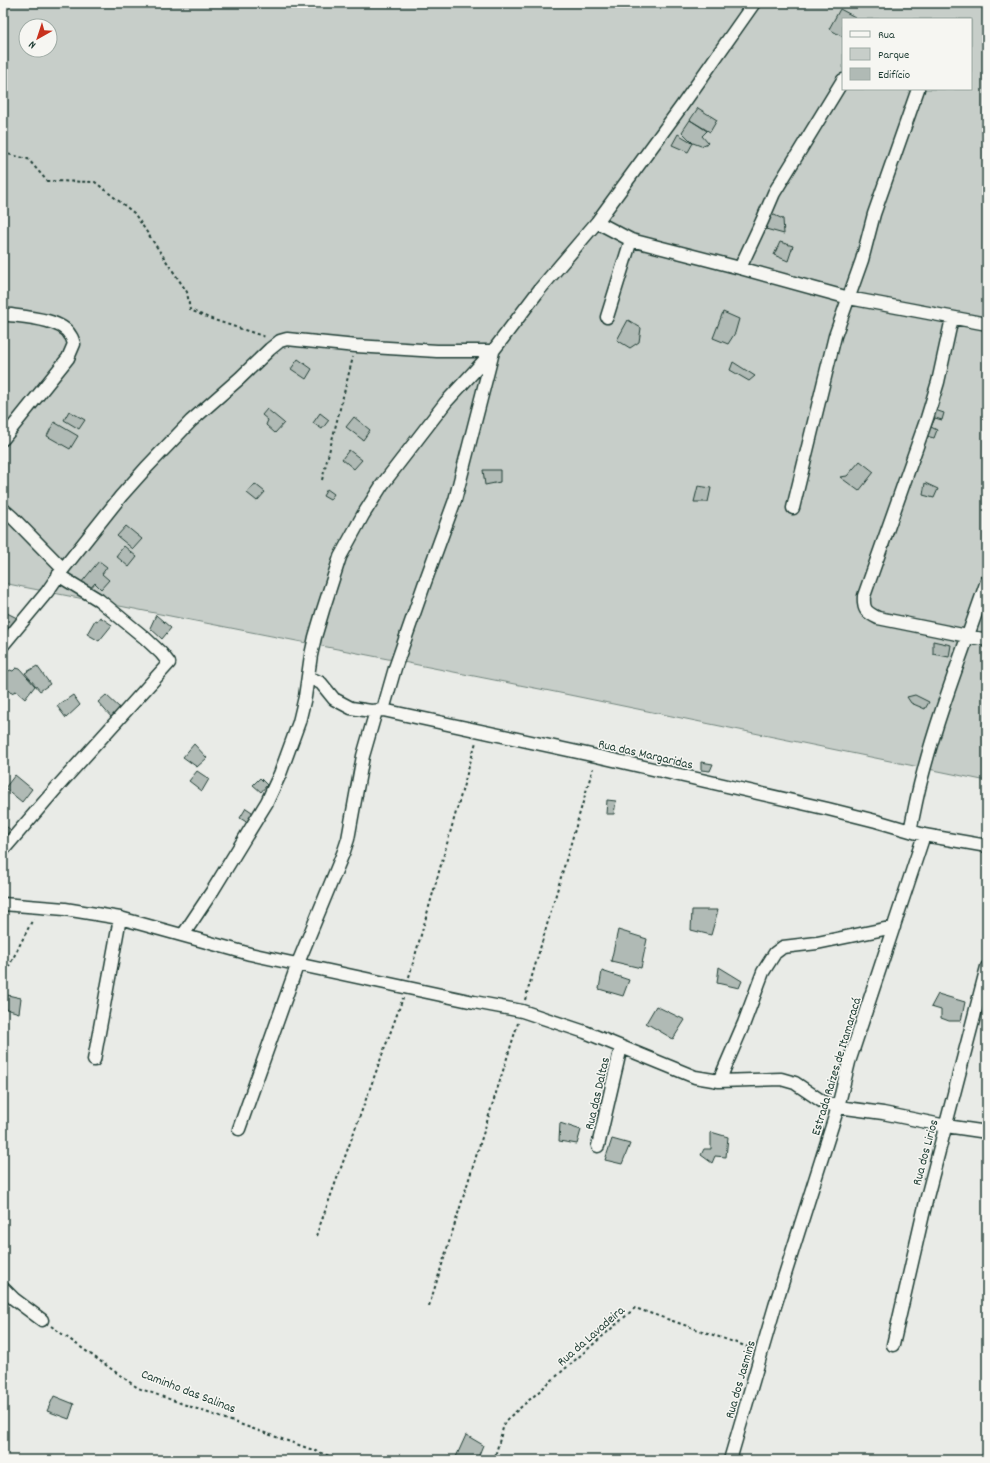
<svg xmlns="http://www.w3.org/2000/svg" width="990" height="1463" viewBox="0 0 990 1463" font-family="Dekko,sans-serif">
	<rect width="100%" height="100%" fill="#e9ebe7"/>
	<filter id="ink" filterUnits="userSpaceOnUse"><feTurbulence type="fractalNoise" baseFrequency=".025" numOctaves="2"/><feDisplacementMap in="SourceGraphic" scale="8" xChannelSelector="R" yChannelSelector="G"/><feConvolveMatrix kernelMatrix="1 2 1 2 8 2 1 2 1" color-interpolation-filters="sRGB"/></filter>
	<g filter="url(#ink)">
		<path fill="#c7cec9" stroke="#73867e" fill-rule="evenodd" d="M3,3H987V781L555,692L3,583ZM843,19H971V89H843ZM26,26H50V50H26Z"/>
		<path fill="#b0bab5" stroke="#1f3d34" d="M840,9L855,17L854,19H843V37L829,29Z
			M698,108L717,120L710,132L690,120Z
			M690,120L707,131L702,136L708,143L701,146L693,143L682,132Z
			M678,134L693,143L688,152L672,145Z
			M768,207L773,211L772,214L783,219L784,234L762,228Z
			M780,242L793,246L788,261L774,255Z
			M723,312L739,319L735,333L728,344L713,338Z
			M628,320L641,328L639,342L630,348L617,340Z
			M298,359L312,369L306,379L291,369Z
			M733,362L755,376L749,381L730,370Z
			M267,409L284,423L275,433L266,425L268,420L262,415Z
			M935,410L944,413L942,420L935,418L931,427L937,430L934,438L926,436Z
			M69,411L85,420L79,429L64,420Z
			M320,413L329,420L322,429L313,423Z
			M354,417L370,430L363,440L346,427Z
			M54,422L78,436L70,449L47,436Z
			M349,450L362,460L354,469L342,459Z
			M860,461L874,472L859,491L840,477L847,476Z
			M483,470H500V482L485,485Z
			M925,483L938,489L934,498L923,495Z
			M255,484L265,492L257,501L247,493Z
			M698,486L711,488L708,502H694Z
			M327,489L334,494L330,500L323,496Z
			M126,526L142,539L133,549L117,536Z
			M124,546L137,557L129,567L116,556Z
			M99,561L107,567L102,574L109,580L101,589L95,583L89,590L81,583Z
			M3,611L19,619L6,633L3,631Z
			M156,615L171,628L162,639L150,628Z
			M100,617L112,625L99,641L87,634L95,620L97,621Z
			M933,641L951,645L949,657L933,654Z
			M37,666L50,684L40,691L25,673Z
			M16,668L20,669L35,686L25,699L16,691L11,693L3,684V676L10,670L13,671Z
			M73,695L80,705L66,718L57,706Z
			M106,695L120,708L112,718L98,702Z
			M915,695L929,702L925,709L911,703L907,697Z
			M194,744L207,758L197,767L183,757Z
			M701,762L713,764L710,771L701,770Z
			M197,771L209,779L202,791L189,781Z
			M15,775L32,789L22,802L5,788Z
			M260,778L267,785L261,792L253,785Z
			M607,800L616,801L614,814H606Z
			M246,808L252,812V819L248,823L240,818Z
			M3,824L11,830L14,835L3,847Z
			M692,910H718L711,935L691,930Z
			M618,930L647,939L641,968L611,961Z
			M719,967L742,981L739,988L717,983Z
			M602,971L629,980L623,996L599,989Z
			M3,994L21,998L19,1013L3,1008Z
			M938,994L965,1002L961,1021H949L941,1018V1010L931,1007Z
			M656,1006L685,1020L673,1039L646,1023Z
			M560,1123L581,1130L577,1144L559,1141Z
			M711,1132L728,1137L726,1157L715,1156L712,1163L701,1155L704,1149H711Z
			M612,1139L630,1144L622,1164L605,1160Z
			M54,1396L74,1404L69,1419L47,1411Z
			M466,1435L483,1445L477,1460H462L456,1457Z"/>
		<g fill="none" stroke-linecap="round" stroke-linejoin="round">
			<defs>
				<path id="street" d="M597,222L631,240L740,268L849,298L987,324
					M740,268L762,221L774,193L843,80
					M3,314C21,317 61,318 70,335C72,337 73,341 74,344L68,358L3,439
					M607,317L631,240
					M952,318L938,382L927,418L864,596C863,610 866,612 878,618L987,640
					M793,508L835,336L862,260L874,214L918,89
					M3,509L12,517L63,569
					M3,645L47,592L63,569L121,496L146,468L191,421L240,378L270,349L280,341L287,339L356,346L437,351H493
					M308,677L321,683L334,699L351,708L371,711L383,710L596,756L828,809L876,821L924,835L987,846
					M383,710L395,668L424,585L455,500L493,352
					M910,831C914,813 917,795 922,777C939,711 965,646 987,581
					M3,850L59,785L169,663L161,653L145,638L99,600L58,575
					M3,904L65,909L120,918L250,954L474,1002L522,1011L585,1032L695,1077L719,1081L781,1079L795,1083L823,1102L838,1107L883,1113L946,1126L987,1132
					M183,935L213,890L267,802L280,774L299,722L305,697L311,655L315,637L323,610L340,557L363,515L382,485L446,402L493,351L540,289L597,222L681,107L754,3
					M94,1060L120,918
					M719,1081L744,1023L763,972L775,953L783,947L817,943L894,927
					M239,1129L298,963L344,851L348,839L363,756L376,711
					M598,1146L621,1047
					M3,1288L14,1299L42,1320
					M893,1345L927,1197L987,967
					M730,1460L775,1306L838,1107L849,1062L924,835"/>
			</defs>
			<use href="#street" stroke="#1f3d34" stroke-width="15"/>
			<path stroke="#1f3d34" stroke-width="2" stroke-dasharray="3 3" stroke-linecap="butt" d="M3,153L28,159L47,181L95,182L134,213L187,292L190,310L214,320L266,337
				M322,480L353,357
				M409,977L476,742
				M3,978L33,919
				M525,1000L593,768
				M316,1236L403,998
				M429,1306L518,1023
				M51,1326L138,1388L341,1460
				M494,1460L505,1421L635,1308L751,1348"/>
			<use href="#street" stroke="#f6f6f2" stroke-width="12"/>
		</g>
	</g>
	<g text-anchor="middle" stroke-width="3" stroke-linejoin="round" paint-order="stroke">
		<g font-size="13" fill="#1f3d34" stroke="#f6f6f2">
			<text transform="translate(646 753) rotate(13)" y="5">Rua das Margaridas</text>
			<text transform="translate(835 1066) rotate(-73)" y="5">Estrada Raizes de Itamaracá</text>
			<text transform="translate(596 1093) rotate(-77)" y="5">Rua das Daltas</text>
			<text transform="translate(924 1152) rotate(-75)" y="5">Rua dos Lirios</text>
			<text transform="translate(590 1335) rotate(-41)" y="5">Rua da Lavadeira</text>
			<text transform="translate(739 1379) rotate(-74)" y="5">Rua dos Jasmins</text>
			<text transform="translate(189 1390) rotate(21)" y="5">Caminho das Salinas</text>
		</g>
	</g>
	<rect width="990" height="1463" fill="none" stroke="#f6f6f2" stroke-width="16"/>
	<rect x="8" y="8" width="974" height="1447" fill="none" stroke="#1f3d34" stroke-width="1.5" filter="url(#ink)"/>
	<rect x="842" y="18" width="130" height="72" fill="#f6f6f2" stroke="#a0aca6"/>
	<rect x="850" y="31" width="20" height="6" fill="#f6f6f2" stroke="#a0aca6"/>
	<text x="878" y="38" font-size="12" fill="#1f3d34">Rua</text>
	<rect x="850" y="48" width="20" height="12" fill="#c7cec9" stroke="#a0aca6"/>
	<text x="878" y="58" font-size="12" fill="#1f3d34">Parque</text>
	<rect x="850" y="68" width="20" height="12" fill="#b0bab5" stroke="#a0aca6"/>
	<text x="878" y="78" font-size="12" fill="#1f3d34">Edifício</text>
	<g transform="translate(38 38) rotate(219)"><circle r="19" fill="#f6f6f2" stroke="#a0aca6"/>
	<path d="M0-3L7 15L0 10L-7 15Z" fill="#c8321e"/>
	<text y="-6" font-size="11" font-weight="bold" text-anchor="middle" fill="#1f3d34">N</text>
	</g>
</svg>
